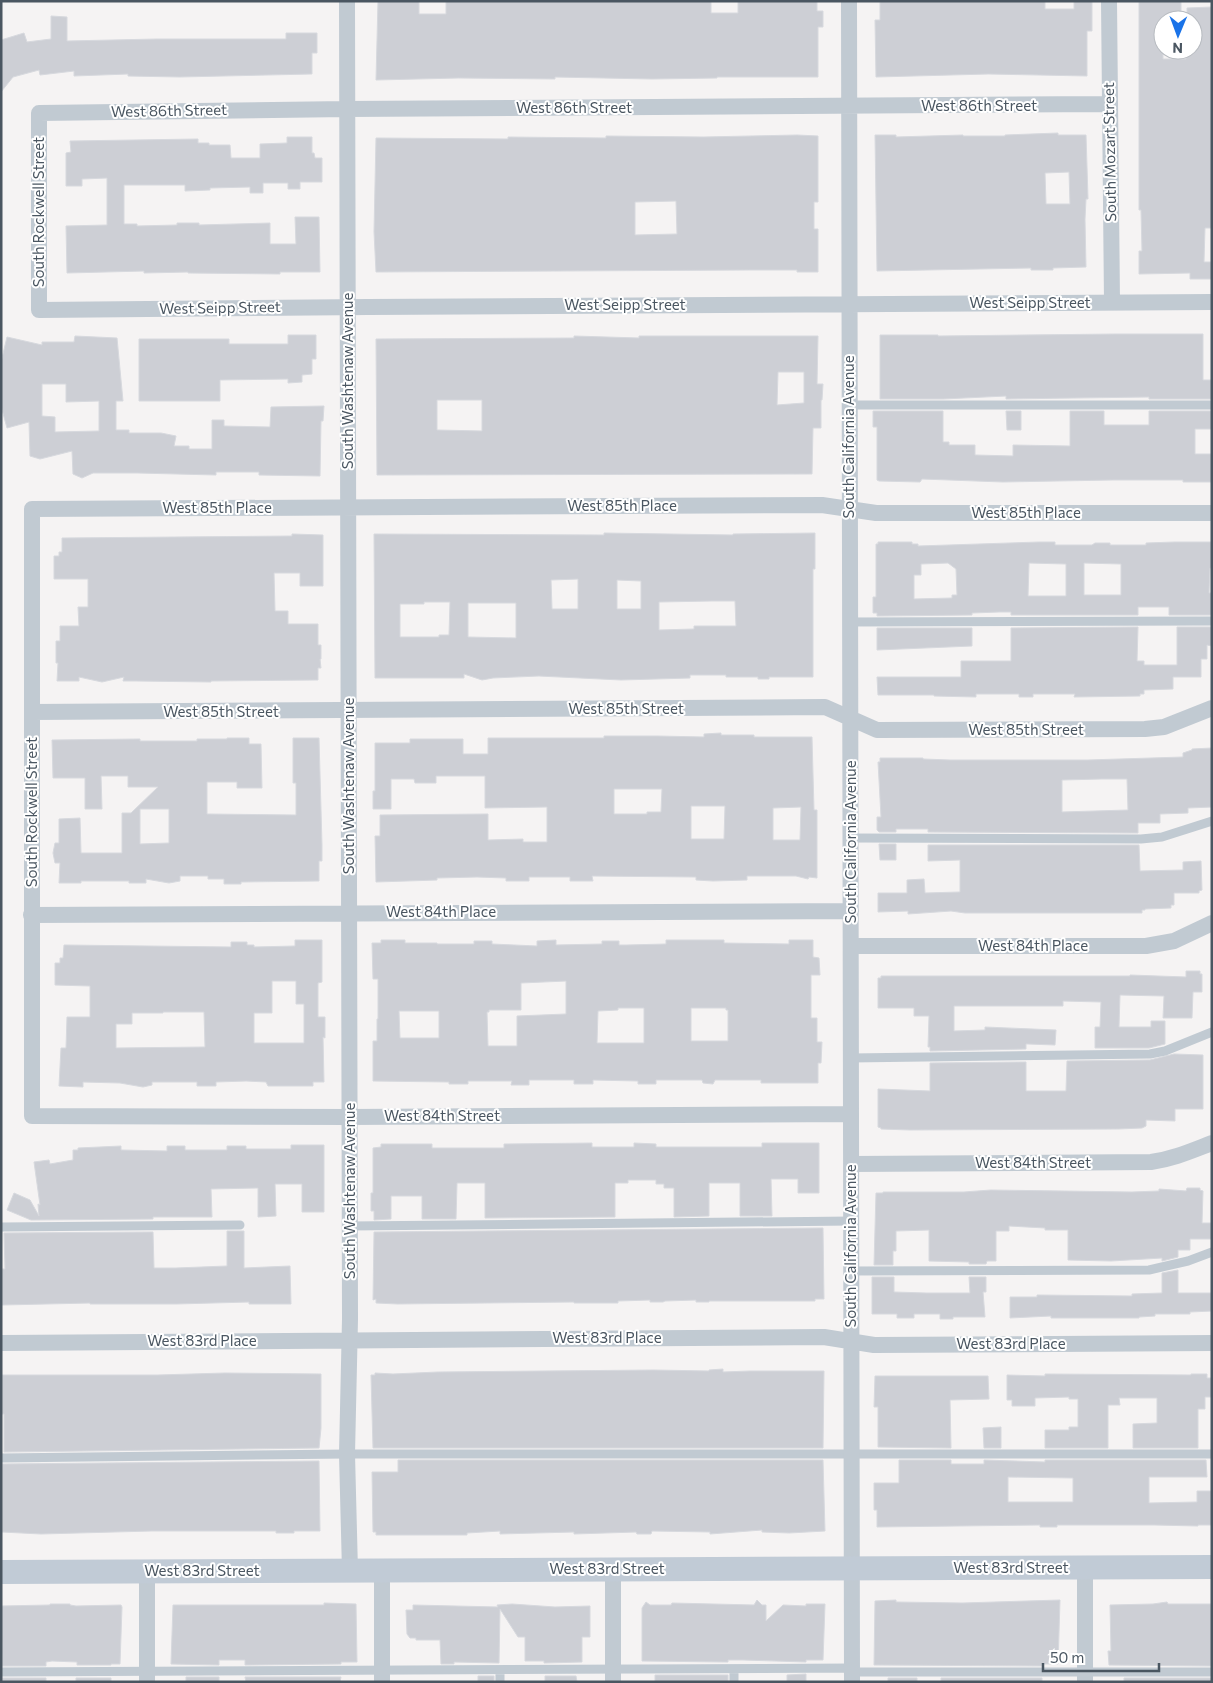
<svg xmlns="http://www.w3.org/2000/svg" width="1213" height="1683" viewBox="0 0 1213 1683" font-family="Commissioner,sans-serif">
	<rect width="100%" height="100%" fill="#f5f3f3"/>
	<path fill="#cdcfd5" stroke="#d7d9de" fill-rule="evenodd" d="M378,1H419V14H446V1H711V13H738V1H817V11H823V27H818V77H717V78L652,79L555,77V79L458,78L376,80Z
		M880,1H1045V9H1074V1H1092V31H1087V76L988,74L876,77L875,20H880Z
		M1139,1H1181V18L1163,19V59H1186V50H1193V20H1187V8L1212,7V228H1205L1204,262H1212V279H1190V273L1139,274V251H1142L1141,210H1139Z
		M51,16L67,17V41L157,39H286V33H317V53H312V74L180,77L128,76V74L74,76V71L40,75L39,70L13,77L1,92V40L24,33L27,42L51,39Z
		M1058,133V135H1086L1088,199H1086L1085,219L1086,267L1053,268V270H1031V268L877,271L875,135H896V137L963,135V136H1005V135ZM1069,172L1070,204H1046L1045,173Z
		M797,135L818,136V202H814V229H818V272H797V270H750L376,272L374,232L376,138L508,139V137L606,138V136L703,137ZM676,201L677,234L635,235V202Z
		M287,137H312V153H314L315,158H322V182H300V189H288V183H263V193H250V187L210,188V190L185,191V185H124V224H137V226L177,225V223H199V225L270,223V244H296L295,217H319L320,272H280V274L188,273V272L144,273V271L67,273L66,226L107,225V178L82,179V186H66V153L71,152L70,141L198,139V143H209V145H230L231,158H260V144L287,143Z
		M1115,334H1203V380H1212V399H1149V397L1006,399V396L943,399H880V335H938V336Z
		M288,335H316V359H312V374L302,375V382L288,383V379L220,380V401H139V339H229V344H288Z
		M75,336L117,338L123,401H116V430H129V433H161L176,436L174,446H189V449H212V420H224V426L270,427L271,407L324,406L323,421H321L320,476L259,475V472H216V475L138,473H93L82,478L73,474L72,451L40,459L30,456L29,422L7,428L1,406V362L7,337L42,345V342H74ZM42,384H66V402L99,401V431L55,432V417L42,416Z
		M574,336L639,338V336H818L817,384H823L822,400H821V428H813L812,474L377,475L376,339L574,338ZM778,372H804V403L777,405ZM437,400H482V431L437,430Z
		M873,411H943V442H949V445H975V455L1013,456V445L1070,446V411H1104V425H1149V411H1212V429H1195V454H1212V482H1183V480H1113L1003,482L922,479L920,482L879,481L877,480V427H873Z
		M1006,411H1021V430H1007Z
		M604,533L733,535V534L815,533V569H813V677H769V679H758V677H726V675H690V678L621,680L539,676L493,678L482,680L464,674V678H375L374,534L604,535ZM578,579V609H552L551,580ZM617,580L641,581V609H617ZM711,601H735L736,626H694V629L659,630V602ZM424,602H450L449,635H439V637H400V604H424ZM468,603H516V638L468,637Z
		M292,534L323,535V586H300V573H274L275,611H288V624H318V645H321V659H320L321,668H318V680L211,681V682L137,681H123L124,677L102,682L79,677V681H57L58,663H56V641H60V626H79L78,607H88V579H54V556H59V552H62V538L292,536Z
		M878,542H912V544H918V546L1039,542H1055V545H1092L1095,543H1110V545H1146V543L1175,542H1212V568H1210L1209,593H1212V615H1169V607H1138V615H1011V612H999L972,613V615L877,616V613H873V597H876V544H878ZM948,563L956,569L957,595H952V598L914,599V575H921V564ZM1029,563L1066,564V596H1028ZM1084,563L1121,564V595H1084Z
		M1138,627L1137,661H1144V665H1177V627H1212V646L1207,645V659H1201V677H1173V689L1144,690V694H1140V696L1074,697L1075,694H1033V697H1019V694H976V697L934,696V695H878L877,677H961V661H1011V628Z
		M877,628H972V646L877,650Z
		M721,733V735H754V737H812L814,810H817V878L809,877L808,879L796,876H747V880L713,881L696,880V877L592,876L593,881H570V877H529V881H506V878L477,877L437,878V880L376,882L375,836H380V815L488,814V840L523,839V842H547V807L485,808V776H436V783H415L414,779H391V809H373V791H375V743H410V739H463V754H488V738H604V736H657L704,737V734ZM614,789H662L661,812H647V814H614ZM691,806H725L724,839H691ZM801,807L800,840H773V808Z
		M227,738H249V744H261L262,788H237V782H207V814L296,815V783H293V738H319L322,845V861H319V881L241,882V884H224V879H208V876H180V881L169,883L146,879V883H129V881H81V883H59L60,863H55L53,853L55,843H59V819L80,818L81,853H122V813H131L158,787H128V776H101L102,809H85V778H53L52,740L140,739V741H197V739H227ZM140,809H169V843L140,844Z
		M1212,748V807L1188,808V813L1160,814V823H1138V833L928,832V829H896V832H879L877,830V817H881L878,762H880V758H923V759L950,760H1088L1183,757V753L1192,750V749ZM1101,779H1127L1128,810L1062,812V780Z
		M879,844H896V860H880Z
		M928,845H1139L1140,871L1183,870V862L1201,861L1202,890L1199,891V893H1174V905H1171V908L1145,909V910H1142V913H965L951,911L908,914V911L878,912V893H907V880L924,879L925,893L960,892V860L928,861Z
		M295,940H322V982L318,983V1017H325V1038L323,1037L324,1082H313V1086H268L266,1082L246,1081L216,1082V1086H197V1082H152V1085L143,1087L120,1083L83,1082V1087L59,1086L61,1048H66L67,1017H90V986L55,985V963H60V958H63L64,945L231,947V942H247V945H254V947L295,946ZM272,981H296V1004H304V1043H254V1013H272ZM163,1012H204L205,1047L116,1048V1024H132V1013H163Z
		M381,940H405V943H437V944H474V941H492V944L537,946V941L556,940V945L602,944V941H619V945H627L666,944V940H724V943L789,944V940H813V957L819,958L820,975H811V1018H817V1042H822L821,1063H818V1083H761V1080H715L713,1084L703,1083L702,1080H656V1084H638V1081L593,1080V1084H574V1080H529V1085H511L512,1081H468V1084H449V1082L373,1081V1041H377V1019H378V979H373L372,943H381ZM566,981V1014L517,1016V1046H488L487,1012H489V1010H521V983ZM618,1008H644V1043H597L598,1011L618,1010ZM691,1008H726V1010H728V1041H691ZM399,1011H439V1038H400Z
		M1186,971H1200V974H1202V992H1193L1192,1018H1163L1164,996L1120,995L1119,1027H1151V1021H1165V1044L1149,1048H1095V1027H1100L1101,1002L1063,1001V1006H954V1031L985,1030V1027L1056,1030L1055,1045L1028,1044H1026V1049L930,1051V1047H928L929,1016H914V1008H878V978H881V976H1130V975L1186,977Z
		M1174,1054L1203,1055V1109H1175V1121L1146,1120V1126L1142,1128L1118,1129L910,1130L881,1129V1128L878,1127V1089L930,1091V1063L1026,1062V1091H1066L1067,1061L1150,1060Z
		M592,1143V1147H634V1143L656,1144V1147H762V1143H819V1193H798V1179H771L772,1216H740V1183H709V1216L674,1217V1188H664V1184H656V1180H628V1183H615V1217L485,1218V1183H457L456,1219H422V1196H391V1219L374,1220V1211H371V1193H373V1148L381,1147V1144H432V1148H504V1144Z
		M291,1145H324V1212H302V1184H275L276,1216L258,1217V1188L211,1189L212,1217H153V1219L31,1220L7,1210L14,1193L30,1200L39,1216L38,1204L40,1205L34,1162L49,1160L50,1164L73,1160V1150H78V1148L121,1146V1150L167,1151V1146H185V1150H227V1146H246V1149H291Z
		M1187,1188H1200V1190L1203,1191L1202,1223H1212V1239H1190V1250H1178V1257L1162,1261V1258L1111,1261L1068,1260V1230H1045V1228L1009,1226V1231H996V1261H987L986,1264H969V1262L929,1261V1230L896,1231V1251H893V1265H874L876,1193H883V1192H964L991,1190L1132,1192L1159,1191V1189L1186,1191Z
		M823,1228L824,1299H815V1301H709V1302H696V1300L665,1301L663,1302H650V1300L618,1301V1303H574V1302L398,1304L376,1303V1299L373,1300L374,1232Z
		M227,1231H244V1268L290,1266L291,1304H249V1302L176,1304H90V1303L2,1305V1269H5L4,1233L153,1232L154,1268H176L227,1266Z
		M1178,1270V1293H1212V1311L1190,1312V1314H1155V1316L1139,1317V1318H1051V1316L1010,1318V1297H1037V1295L1132,1296V1294L1162,1293V1273Z
		M872,1277H894V1292L926,1293H970L969,1277H986V1292H983L985,1317H953V1319H940V1314H914V1318H897V1314H872Z
		M723,1369V1372L750,1371H824L823,1448H373L371,1375H375V1373L393,1374L438,1372L653,1370L709,1371V1370Z
		M225,1373L321,1374V1428L319,1448L4,1452V1414H2V1375H158Z
		M1045,1374L1191,1375V1374H1207V1378H1212V1397H1205V1409H1198V1448H1133V1424L1157,1423V1398H1119L1120,1405H1108V1448H1045V1430H1069V1427H1078V1399H1069V1397L1035,1398V1406H1012V1400H1007V1375L1045,1376Z
		M875,1376H988L989,1399L950,1400L951,1448L878,1447V1407H874Z
		M1001,1427V1448H984L983,1428Z
		M398,1460H823L825,1531L789,1533L762,1532V1530L710,1534V1532L652,1531L651,1534H637L636,1532L574,1534V1532L500,1534V1531L467,1533V1535H376V1532H373L372,1472H398Z
		M899,1460H951V1464H984V1460L1045,1462V1460H1206L1207,1477H1149V1503L1197,1502V1491H1212V1525H1198V1526L1155,1525H1057V1527H1040V1525L877,1527V1510H874V1483H899ZM1008,1477L1073,1478V1502H1008Z
		M319,1461L320,1531H294V1533H276V1531H151L41,1534L2,1532V1464Z
		M757,1600L762,1605H766V1621L783,1605L806,1606V1604H825L823,1660H806V1662L743,1660H728V1662L642,1661V1608L646,1602L650,1605H671L672,1603L754,1605Z
		M896,1600V1602L962,1603L1060,1600L1058,1664H1042V1666L874,1665L875,1601Z
		M1167,1602L1168,1604H1212V1666L1109,1665L1108,1651H1111L1110,1605L1153,1604Z
		M324,1603L356,1604L357,1662H341V1664L245,1665V1660H219V1665L171,1664L173,1605H324Z
		M50,1604H70V1605L76,1606L121,1605L122,1607L120,1664H111V1665H77V1662L52,1661L46,1662V1666H2L1,1606L50,1605Z
		M512,1604L555,1607L590,1606V1637H582V1662L544,1663V1661H525V1637H518L500,1609L499,1663L454,1662V1664H441L440,1640H416V1638H410L407,1634L406,1610H413V1605L498,1607L497,1605Z
		M806,1674V1682H787V1675Z
		M655,1675H728V1682H655Z
		M478,1676H494V1682H478Z
		M545,1676H576L577,1682H545Z
		M186,1677H219V1682H186Z
		M245,1677H341L340,1682H246Z
		M2,1678H46V1682H2Z
		M76,1678H111V1682H76Z
		M888,1678H917V1682H888Z
		M941,1678H1042V1682H941Z
		M1124,1678H1212V1682H1124Z"/>
	<g fill="none" stroke-linecap="round" stroke-linejoin="round">
		<path stroke="#c1cad2" stroke-width="9" d="M850,405H1212
			M850,622L1212,621
			M850,838L1141,839L1162,837L1212,821
			M851,1058L1150,1054L1165,1051L1212,1032
			M350,1226L851,1221
			M1,1227L240,1225
			M851,1271L1149,1270L1188,1261L1212,1252
			M1,1458L347,1454H1212
			M734,1669V1682
			M500,1670V1682
			M1,1672L852,1668
			M852,1672H1212"/>
		<path stroke="#c1cad2" stroke-width="16" d="M347,1L350,1319L347,1454L350,1571
			M849,1L852,1682
			M1109,1L1112,302
			M1109,104L347,109L39,113V310L368,307L1212,302
			M32,712L825,707L877,730L1145,729L1164,727L1212,708
			M31,915L851,911
			M851,946H1146L1174,941L1212,923
			M851,1114L350,1117L32,1116V509L822,505L876,513H1212
			M851,1164L1151,1162C1173,1159 1191,1151 1212,1143
			M1,1343L824,1337L874,1345L1212,1343
			M1085,1568V1682
			M613,1569V1682
			M147,1682V1571
			M382,1682V1570"/>
		<path stroke="#c1cbd6" stroke-width="24" d="M1,1572L1212,1567"/>
	</g>
	<g text-anchor="middle" stroke-width="4" stroke-linejoin="round" paint-order="stroke">
		<g font-size="15" fill="#4a5661" stroke="#fff">
			<text x="979" y="111">West 86th Street</text>
			<text x="574" y="113">West 86th Street</text>
			<text transform="translate(169 111) rotate(-1)" y="5">West 86th Street</text>
			<text transform="translate(1110 152) rotate(-91)" y="5">South Mozart Street</text>
			<text transform="translate(39 212) rotate(-90)" y="5">South Rockwell Street</text>
			<text x="1030" y="308">West Seipp Street</text>
			<text x="625" y="310">West Seipp Street</text>
			<text transform="translate(220 308) rotate(-1)" y="5">West Seipp Street</text>
			<text transform="translate(348 381) rotate(-90)" y="5">South Washtenaw Avenue</text>
			<text transform="translate(849 437) rotate(-90)" y="5">South California Avenue</text>
			<text x="622" y="511">West 85th Place</text>
			<text x="217" y="513">West 85th Place</text>
			<text x="1026" y="518">West 85th Place</text>
			<text x="626" y="714">West 85th Street</text>
			<text x="221" y="717">West 85th Street</text>
			<text x="1026" y="735">West 85th Street</text>
			<text transform="translate(349 786) rotate(-90)" y="5">South Washtenaw Avenue</text>
			<text transform="translate(32 812) rotate(-90)" y="5">South Rockwell Street</text>
			<text transform="translate(851 842) rotate(-90)" y="5">South California Avenue</text>
			<text x="441" y="917">West 84th Place</text>
			<text x="1033" y="951">West 84th Place</text>
			<text x="442" y="1121">West 84th Street</text>
			<text x="1033" y="1168">West 84th Street</text>
			<text transform="translate(350 1191) rotate(-90)" y="5">South Washtenaw Avenue</text>
			<text transform="translate(851 1246) rotate(-90)" y="5">South California Avenue</text>
			<text x="607" y="1343">West 83rd Place</text>
			<text x="202" y="1346">West 83rd Place</text>
			<text x="1011" y="1349">West 83rd Place</text>
			<text x="1011" y="1573">West 83rd Street</text>
			<text x="607" y="1574">West 83rd Street</text>
			<text x="202" y="1576">West 83rd Street</text>
		</g>
	</g>
	<rect width="1213" height="1683" fill="none" stroke="#4a5661" stroke-width="5"/>
	<g transform="translate(1178 35) rotate(181)"><circle r="24" fill="#ffffff" stroke="#b7bbc0"/>
	<path d="M0-4L9 19L0 12L-9 19Z" fill="#1a73e8"/>
	<text y="-8" font-size="14" font-weight="bold" text-anchor="middle" fill="#4a5661">N</text>
	</g>
	<path d="M1043 1663v8h116v-8" fill="none" stroke="#4a5661" stroke-width="2.5"/>
	<text x="1050" y="1663" font-size="15" fill="#4a5661" stroke="#ffffff" stroke-width="4" paint-order="stroke">50 m</text>
</svg>
